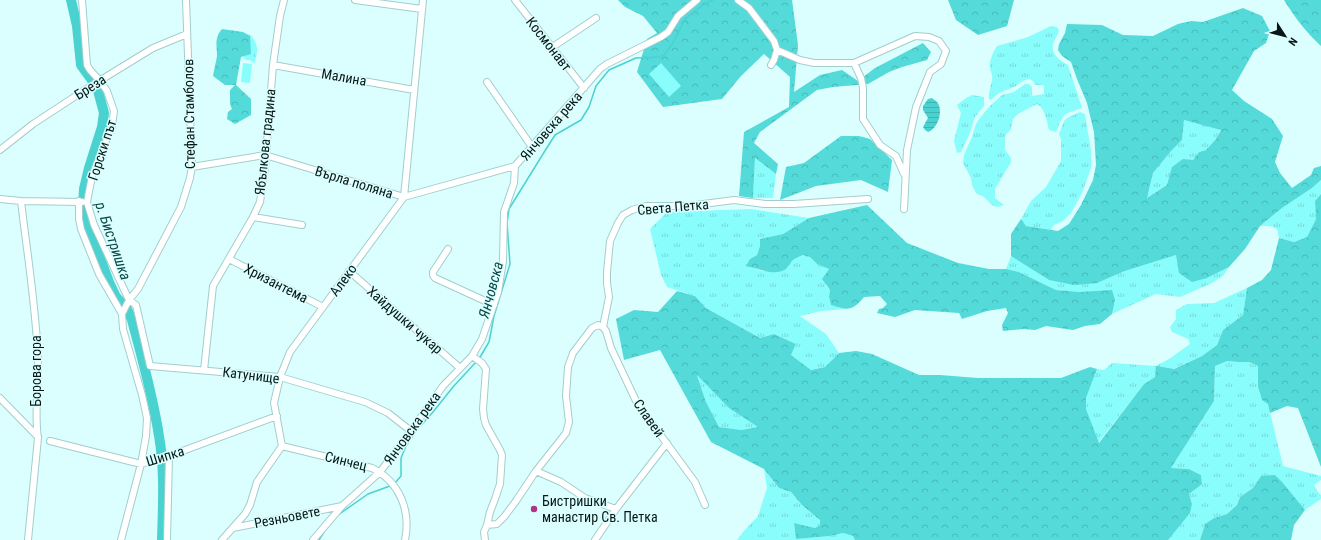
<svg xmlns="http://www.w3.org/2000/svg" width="1321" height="540" viewBox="0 0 1321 540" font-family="'Roboto Condensed',sans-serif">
	<defs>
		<pattern id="grass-tufts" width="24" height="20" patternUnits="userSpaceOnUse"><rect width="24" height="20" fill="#89fdfc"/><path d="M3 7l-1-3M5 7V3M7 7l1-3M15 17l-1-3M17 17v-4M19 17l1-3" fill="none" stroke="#75d8d7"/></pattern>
		<pattern id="forest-crowns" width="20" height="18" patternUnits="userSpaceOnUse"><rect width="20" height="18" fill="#53dad9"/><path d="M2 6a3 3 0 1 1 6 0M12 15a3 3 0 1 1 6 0" fill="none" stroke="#47baba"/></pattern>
		<pattern id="water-rules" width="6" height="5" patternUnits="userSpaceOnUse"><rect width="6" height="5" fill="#4ad2d1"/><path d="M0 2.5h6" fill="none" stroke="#3fb4b3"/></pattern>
	</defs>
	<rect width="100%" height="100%" fill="#dbfffe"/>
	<path fill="url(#grass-tufts)" d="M1051,26L1057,27L1059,30C1058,36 1054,39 1053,45C1051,55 1061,61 1068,65L1082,108L1065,114L1060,122L1056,132L1049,130C1047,122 1045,108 1037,104L1018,114L1013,119L1011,129L1005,136V150L1011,158V162L995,189V198L1004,205L998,207L993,206L984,197L976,193L972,185L971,178L963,163L964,155L972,137L976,124L979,119L989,107L1002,95L1014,92L1025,84H1029L1032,87V96L1044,94V85H1035C1030,73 1021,83 1014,87C1010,89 1005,90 1001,92C997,94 994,97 991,100L989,99C988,92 991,87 992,80C993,75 991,73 990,68C989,60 993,53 997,46L1028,37Z
		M246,34L251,35C260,49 257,48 255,63L252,62L250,60H246L243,57L250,53V36Z
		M972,95L984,97V106L975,117L969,135L961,152L957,153L954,141L961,113L957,105L966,98Z
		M1080,112L1085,114L1091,151V168L1082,193L1071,213L1063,221L1054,225L1051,230L1026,226L1021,219L1031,201L1046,187L1061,161V139L1059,134L1064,121L1067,118Z
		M1184,120L1221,129L1216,139L1206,150L1199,152L1193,160L1173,167L1167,185L1147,198L1153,173L1171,151L1182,140Z
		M755,158L776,174L773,198H753Z
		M1321,180V194L1315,201L1316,219L1307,237L1294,242L1279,238L1277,229L1270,226H1260L1282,208L1312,188Z
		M751,209L809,218L783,234L760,239V246L757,255L750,259L755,268L761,271L787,268L793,260L803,255L810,257L817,264L829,269L825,274L826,286L830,290L829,297L831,305L845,309L821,311L800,316L826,334L839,353L825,367L810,370L791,355L796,344L774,334L760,338L706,308L695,296L667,287L661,275L650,229L667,212Z
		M1176,255L1207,278L1229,267L1223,276L1210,284L1180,297L1156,294L1112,314L1115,300L1080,292L1056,290L1019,272L1006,269L1011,256L1049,280L1097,283L1125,271Z
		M1247,288L1243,315L1223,330L1217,345L1202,356L1155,377L1144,384L1098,443L1086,409V398L1097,369L1104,370L1112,363L1156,366L1169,359L1190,344L1188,339L1172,332L1170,327L1176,319V310L1187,304L1214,303Z
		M1227,361L1238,362H1249L1258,366C1258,381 1255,394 1268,404L1283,466L1321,476V480L1314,485L1318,492L1321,495V499L1305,510L1283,483L1261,476L1253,488L1240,497L1237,505L1227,514L1214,518L1205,524L1200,540H1168L1192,504L1189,494L1202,483L1201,475L1189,469L1171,468L1214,401L1215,366Z
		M697,374L729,408L759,427L741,430L719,427L706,402Z
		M764,469L779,488L791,492L802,505L820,520V525L815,528L794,523L796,539L830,536L843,533L853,536L855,540H737L743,532L758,516L767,488Z"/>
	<path fill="url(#forest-crowns)" fill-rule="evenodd" d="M618,0H792L798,45L794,92L820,75L842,70L858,81L875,68L923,43L931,52L927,60L902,67L889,72L868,84L833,87L817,90L760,132L754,143L778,164L776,174L755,158L753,198L739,196L744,132L789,107L790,77L764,54L741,76L722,99L663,107L637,72L647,39L657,33L643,16L625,7Z
		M948,0H1014L1007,26L978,35L956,20Z
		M1284,0H1321V46C1306,32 1295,18 1284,0Z
		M1243,8L1262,16L1270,31L1266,43L1254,51L1232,90L1244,101L1272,119L1283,136L1275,162L1280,173L1292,188L1311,175L1314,168L1321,166V180L1312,188L1282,208L1260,226L1245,249L1229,267L1207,278L1192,282L1179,273L1176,255L1125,271L1097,283L1074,285L1049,280L1011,256V234L1021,219L1026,226L1058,231L1069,224L1081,205L1093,180L1096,165L1094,132L1087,103L1077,79L1071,62L1062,56L1058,50L1059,44L1065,33L1067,24L1102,25L1123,35L1153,36L1178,24L1191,21L1203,22ZM1184,120L1221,130L1216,139L1206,150L1199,152L1193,160L1183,159L1172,167L1167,185L1147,198L1153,173L1171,151L1182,140Z
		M222,29L243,32L250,36L251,54L241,57L236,85L251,99V115L235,124L227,119L228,112L232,109L230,104V90L235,85H225L213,76C214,69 216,63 217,56C217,46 214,38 222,29Z
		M841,136H859L870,139L892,160L888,192L861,180L816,186L780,200L786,167L804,163Z
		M1321,194V467L1298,408L1287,406L1270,413L1268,404L1262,400L1258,387V366L1249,362H1238L1227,361L1215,366L1214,401L1171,468L1189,469L1201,475L1202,484L1189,494L1192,504L1190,513L1168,540H855L853,536L843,533L830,536L796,539L794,523L815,528L820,525V520L802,505L791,492L779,488L764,469L711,442L660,350L624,360L616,319L634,310L658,312L677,291L695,296L706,308L760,338L774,334L796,344L791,355L811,370L825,367L839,353L856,351L872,354L919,375H940L978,378H1061L1090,367L1097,369L1086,398V409L1099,443L1144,384L1155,377L1156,366L1174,369L1202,356L1217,345L1223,330L1243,315L1247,288L1262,280L1271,270L1279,238L1294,242L1307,237L1316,219L1315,201ZM697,375L729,408L758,427L741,430L719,427L706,402Z
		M867,205L907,243L958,263L989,269H1006L1019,272L1056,290L1080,292L1112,290L1115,300L1112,314L1100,324L1085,326L1073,330L1046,326L1035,330L1024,329L1003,331L1002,325L1008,313L1006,308L987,311L962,319L959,313L915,310L895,317L877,313L879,309L883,308L887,304L880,296L864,297C852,312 847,310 831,305L829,297L830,290L822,279L829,269L817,264L810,257L803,255C799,257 795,258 792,261C790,264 788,267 786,269C774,277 759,268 746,266L750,259L757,255L760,246V239L783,234L809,218Z
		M1275,475L1283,483L1305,510L1294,525L1291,540H1200L1205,524L1214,518L1227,514L1237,505L1240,497L1253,488L1261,476Z"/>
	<path fill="#89fdfc" d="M243,63L252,64L250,83L241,82Z
		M661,63L681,86L669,97L649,74Z"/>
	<path fill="url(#water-rules)" d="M932,98C933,99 936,101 937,102C944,110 938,129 928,132L925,130L923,127L928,118L923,110V106L928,99Z"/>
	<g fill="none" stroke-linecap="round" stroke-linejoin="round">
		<path stroke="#4ad2d1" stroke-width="1.5" d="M479,359L489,342L494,316L510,264L507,223L509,209L543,154L555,135L581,120L589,107L596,86L609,70L636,58L660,57L664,55L673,43L685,19L703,5L713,0
			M395,483L401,476V458L406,446L416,431L433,412L453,387L476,362
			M338,515L368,494L390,486
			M319,540L324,532"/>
		<path stroke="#4ad2d1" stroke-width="10" d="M71,0L77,26L81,65L97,87L104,113L102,127L89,168L84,189L83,206L85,218L109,282L116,297L127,309L132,320C142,358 153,396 159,436C165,470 163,506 162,540"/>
		<defs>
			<path id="minor" d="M82,0L87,65L90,70L100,81L107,91L114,111L112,126L92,176L87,202L94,225L129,300L136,305L150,366L280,377L365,402L388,413L411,431
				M355,0L422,9
				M515,0L584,88
				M738,0L749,8L774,41L777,50L774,60L771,65
				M551,48L596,18
				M777,50L800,60L814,63H854L915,36L929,37L939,41L946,51L941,64L930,72L916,107L907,150L904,209
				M854,63L861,78L863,88V119L880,145L896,156L904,174
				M273,65L414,90
				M487,82L532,147
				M0,150L33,124L91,86L153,48L187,34
				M192,167L265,155L404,197L515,166
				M0,199L21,201L82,202
				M21,201C27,253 36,306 38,359C39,385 34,411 38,438L28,540
				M79,201V219L81,229L99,274L122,314
				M253,217L302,225
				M448,249L433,272V275L435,278L494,305
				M229,259L323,307
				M349,271L460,368
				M603,327L609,297L607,283V272L610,241L618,223L623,215L632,210L646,206H688L734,200L765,204H794L868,199
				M603,327L606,331L611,348L637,403L695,482L705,505
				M472,356L482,363L486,369L483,409L484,418L486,425L500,450L502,455L500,484L495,499L490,512L487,525L484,532L485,540
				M204,370L213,286L253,217L260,202L265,168L273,65L280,16L284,0
				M0,398L38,437
				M50,441L141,464L169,456L277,416
				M282,446L372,468C400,482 411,511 405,540
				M536,471L561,482L585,498L616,509
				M487,525L497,524L504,517L516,501L536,471L566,433L569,422L566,396L568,367L573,353L592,328L598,325L603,327
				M233,528L342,506
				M121,540L141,464L146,436L147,418L142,395L123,329L122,314L129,300L138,289L181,207L190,178L192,167L186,0
				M167,540L169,456
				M222,540L245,514L250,505L257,482L282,446L274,403L280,377L290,352L404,197L423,0
				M313,540L342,506L380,472L411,431L443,386L472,356L482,339L498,292L503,261L504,212L514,183L515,166L600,69L607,64L661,37L668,32L678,16L697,0
				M595,540L616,509L667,443"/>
		</defs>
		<use href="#minor" stroke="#a2cecd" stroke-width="8"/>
		<use href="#minor" stroke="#fff" stroke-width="6"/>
	</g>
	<circle fill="#b03485" stroke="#dbfffe" stroke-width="1.5" cx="534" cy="509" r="4"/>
	<g text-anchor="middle" stroke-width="3" stroke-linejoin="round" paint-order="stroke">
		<g font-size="14" fill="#061717" stroke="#dbfffe">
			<text transform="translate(549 44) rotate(52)" y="5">Космонавт</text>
			<text transform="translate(344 77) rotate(10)" y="5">Малина</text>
			<text transform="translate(90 87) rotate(-32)" y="5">Бреза</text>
			<text transform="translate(189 114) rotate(-91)" y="5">Стефан Стамболов</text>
			<text transform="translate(551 126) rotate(-49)" y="5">Янчовска река</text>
			<text transform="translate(265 142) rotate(-84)" y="5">Ябълкова градина</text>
			<text transform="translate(102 150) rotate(-72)" y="5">Горски път</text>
			<text transform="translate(354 182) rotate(17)" y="5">Върла поляна</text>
			<text transform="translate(673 207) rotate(-5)" y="5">Света Петка</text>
			<text transform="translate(343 280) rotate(-54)" y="5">Алеко</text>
			<text transform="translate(276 283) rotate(27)" y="5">Хризантема</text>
			<text transform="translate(405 320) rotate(41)" y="5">Хайдушки чукар</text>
			<text transform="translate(36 371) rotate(-90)" y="5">Борова гора</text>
			<text transform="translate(251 375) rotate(7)" y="5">Катунище</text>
			<text transform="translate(649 418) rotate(55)" y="5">Славей</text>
			<text transform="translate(412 428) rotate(-54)" y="5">Янчовска река</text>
			<text transform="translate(165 456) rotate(-17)" y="5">Шипка</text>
			<text transform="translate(346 461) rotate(14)" y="5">Синчец</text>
			<text transform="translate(287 517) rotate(-11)" y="5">Резньовете</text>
		</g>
		<g font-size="14" fill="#061717" stroke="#dbfffe" text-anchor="start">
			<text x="542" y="506">Бистришки<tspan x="542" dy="16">манастир Св. Петка</tspan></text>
		</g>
		<g font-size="15" font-style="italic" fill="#0a4848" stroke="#dbfffe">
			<text transform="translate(113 241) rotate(71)" y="5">р. Бистришка</text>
			<text transform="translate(491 290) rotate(-75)" y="5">Янчовска</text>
		</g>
	</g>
	<g transform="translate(1285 36) rotate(126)" stroke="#dbfffe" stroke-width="3" paint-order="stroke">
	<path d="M0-3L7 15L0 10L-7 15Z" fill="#061717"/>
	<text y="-6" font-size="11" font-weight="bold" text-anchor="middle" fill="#061717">N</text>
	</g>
</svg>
